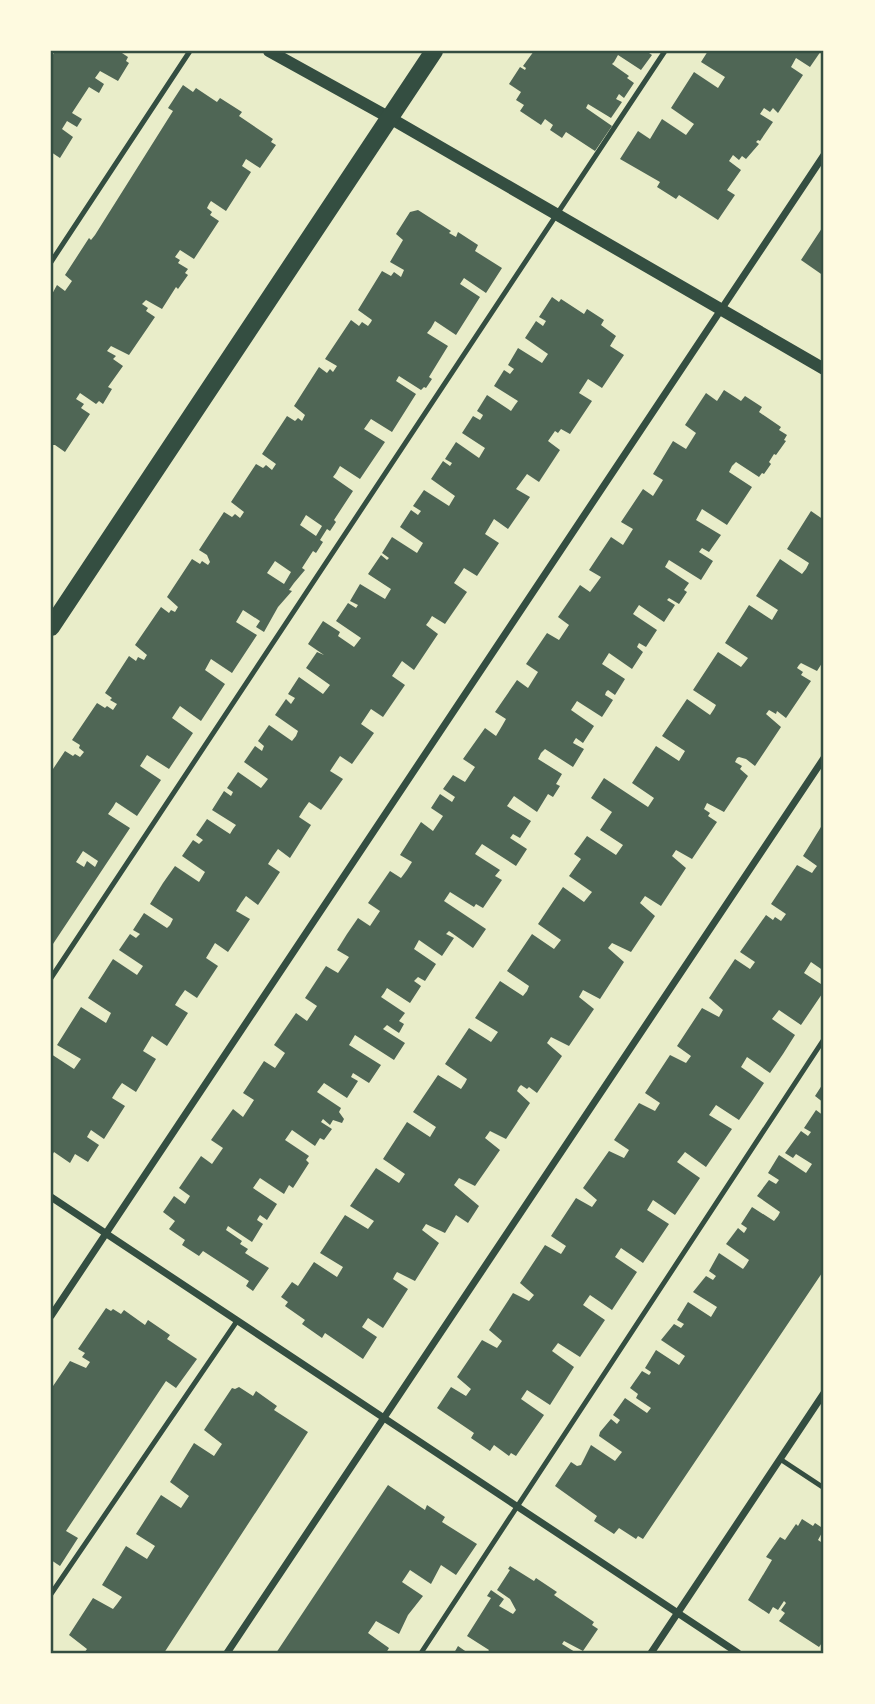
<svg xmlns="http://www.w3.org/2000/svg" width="875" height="1704" viewBox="0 0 875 1704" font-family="'Roboto Condensed',sans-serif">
	<rect width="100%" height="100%" fill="#e9edc9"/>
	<path fill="#4f6655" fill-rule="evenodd" d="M55,51H119L128,57L126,61L129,63L118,81L100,71L95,78L104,84L99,93L89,87L72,113L82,119L77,127L67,121L62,129L73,137L60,158L51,152V58Z
		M534,51H646L652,55L641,70L618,55L614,62L612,64L629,76L627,78L634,83L624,98L619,94L616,99L622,102L611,118L588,104L586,108L612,126L595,151L566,132L562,138L550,130L553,125L545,119L541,125L520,111L524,105L516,100L521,92L509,84L520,67L525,70L526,68L523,66Z
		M708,51H821L810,67L796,58L791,67L803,75L778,113L773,108L770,112L764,108L760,114L773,122L760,141L758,140L756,142L759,144L746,159L742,156L739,160L733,155L729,161L741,170L727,190L735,195L718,220L679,195L676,199L657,187L660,182L620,159L638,131L650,139L662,119L686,135L694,124L671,108L694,72L718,88L725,77L701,62Z
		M183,85L193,92L196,88L217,102L220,98L242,112L239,116L273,139L271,142L276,145L260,168L246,159L242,166L251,172L226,211L211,201L209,204L207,208L212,212L210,215L219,221L194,259L180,250L175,257L180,260L178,263L188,269L185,273L188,275L178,289L176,287L162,309L146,300L142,304L148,308L146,311L155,317L129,355L111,346L107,351L116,356L113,359L123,366L108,387L112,389L103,404L99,401L96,404L80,393L76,399L84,404L81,408L90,414L65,452L55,445H51V342L53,338L51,336V296L57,285L65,291L72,281L65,275L89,238L91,240L95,235L173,111L168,108Z
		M418,210L451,231L449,233L456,237L458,232L478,245L475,251L502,268L486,293L464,278L460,284L480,297L456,335L435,321L431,328L427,333L448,346L429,377L432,379L426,388L424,387L421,390L399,376L396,381L416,394L392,432L371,419L364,429L385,442L360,479L340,466L336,473L333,477L353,491L334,520L336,522L330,531L327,529L320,540L323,542L316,553L313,551L302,568L305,570L294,583L289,590L292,591L278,607L264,632L256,627L260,621L243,610L236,622L257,635L232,673L211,659L205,670L225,684L201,721L180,706L172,718L193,733L169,769L147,755L140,766L161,780L137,816L116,802L113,807L108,814L130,828L51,947V772L65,751L73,756L75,754L80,757L84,752L79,748L80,745L72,740L97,703L105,708L107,706L113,710L117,704L110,700L112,698L105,693L129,656L136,661L138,657L144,660L147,655L135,645L161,607L169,613L171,610L175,612L178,607L167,597L192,559L200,564L202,561L208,565L210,562L207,555L199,550L224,512L232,517L235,514L240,518L244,512L231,502L256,464L263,468L266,465L272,470L276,464L262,454L287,416L295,421L298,418L302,421L305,415L294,406L319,367L327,373L330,369L333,372L337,366L325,359L351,320L359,326L362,322L368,326L371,322L372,320L358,310L382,271L391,276L394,272L401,277L404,270L390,262L403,240L396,234L410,212ZM306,515L322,526L316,536L300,525ZM275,561L291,572L284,584L267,573ZM83,851L98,861L95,867L87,861L84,867L76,862Z
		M824,225V276L801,260Z
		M552,297L559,302L561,299L584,314L587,309L604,320L601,325L616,336L610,346L624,355L602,388L588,379L579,393L592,401L570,434L561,429L558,433L555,431L548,441L560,450L539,482L527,474L516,489L530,497L508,529L494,519L485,534L499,543L477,576L464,568L454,583L467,592L445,624L432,616L429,621L426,625L438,634L414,670L402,661L392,676L405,685L383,717L371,709L361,724L374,733L352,764L340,756L330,771L343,779L321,810L309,802L304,809L299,817L311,825L290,858L278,849L273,856L268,864L280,872L258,905L246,896L241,903L236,911L250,919L228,952L215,943L206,958L218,966L197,998L185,990L180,997L175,1005L188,1013L167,1046L152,1036L143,1051L156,1059L136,1092L122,1083L117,1090L112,1098L125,1106L104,1139L91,1130L87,1137L99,1145L88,1162L75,1154L70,1163L54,1152L51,1157V1054L74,1069L81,1059L57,1045L81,1007L106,1023L111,1013L88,998L113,959L137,975L143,966L119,950L130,934L136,938L140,934L133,930L144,913L167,928L170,925L173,919L150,904L163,883L175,866L199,882L205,872L182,856L193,840L199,844L203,840L196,835L207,819L230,834L233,829L236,825L212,810L224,791L231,796L233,792L227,788L238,772L261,788L265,783L268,779L244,762L255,746L262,751L264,746L258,741L269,725L292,741L296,736L298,731L275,715L286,699L291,704L295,698L288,694L299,677L323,694L327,689L330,685L306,668L317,652L324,655L308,644L323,621L340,632L338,636L354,647L361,638L336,621L348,603L356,608L358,605L350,601L360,584L385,599L391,589L368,574L381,555L387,560L389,558L382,553L392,537L417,553L423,543L400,527L411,510L418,515L421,511L413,506L424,490L449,506L455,496L431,479L443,461L450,466L452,463L445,459L456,442L479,458L485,448L462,433L473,416L480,420L482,417L483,415L477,411L487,395L511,411L515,405L518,401L494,386L504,370L510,374L514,369L508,365L518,348L542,363L548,354L525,338L536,321L543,326L546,321L539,317Z
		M724,390L741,401L745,396L762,407L759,412L781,427L779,430L787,435L784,440L786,441L776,455L774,454L769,462L771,464L764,474L762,473L759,477L736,462L732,466L729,472L752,487L727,525L702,509L696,520L721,535L709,552L702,548L699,552L713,561L701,580L669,560L665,567L689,583L684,590L687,592L679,604L669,598L667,600L675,605L664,622L639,605L633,614L657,630L646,647L639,643L637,647L643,652L632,669L609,653L602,664L625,679L615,695L608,690L606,692L605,695L613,700L602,717L577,701L571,710L594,726L583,743L576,738L574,741L573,743L584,749L573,767L545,749L541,753L538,759L562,774L556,784L560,786L553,797L548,794L537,812L514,796L507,806L531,821L520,838L513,834L510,838L527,849L516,866L482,844L475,854L500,870L495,876L502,880L483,908L476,904L474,907L450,892L444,901L486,929L473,948L449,931L446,934L454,938L442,956L419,940L414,949L436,964L425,981L418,977L414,981L421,986L410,1003L387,988L384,993L381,997L405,1013L399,1021L404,1024L399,1033L387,1025L383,1029L405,1043L394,1060L355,1035L349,1045L381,1065L369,1083L353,1073L351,1077L358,1081L347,1098L324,1083L317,1092L341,1108L339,1112L344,1119L342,1123L333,1120L330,1125L323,1119L321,1122L332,1129L324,1140L320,1138L315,1146L292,1130L285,1140L309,1156L306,1160L309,1163L293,1188L289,1185L284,1194L260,1178L253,1188L277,1204L267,1220L260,1215L258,1218L257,1220L263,1224L252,1242L228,1226L226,1230L242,1241L240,1244L248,1249L245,1253L269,1268L253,1291L246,1286L249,1281L203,1251L199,1256L182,1245L185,1240L169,1229L175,1221L163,1212L174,1196L185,1204L190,1196L179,1188L201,1156L212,1164L223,1148L211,1140L233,1109L243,1117L254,1100L243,1093L264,1061L275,1068L285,1053L274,1045L296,1013L307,1021L317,1006L305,998L326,966L338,973L349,957L337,950L347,934L358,918L370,926L380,911L368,903L390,871L401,878L407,870L412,862L400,855L421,822L433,831L443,816L431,808L440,794L452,802L455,797L443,789L453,775L465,782L475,767L463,759L485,728L496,736L502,726L506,719L495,712L517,680L528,688L538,672L526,664L547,633L559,640L569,625L558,617L580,585L590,592L601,577L589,570L611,537L623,545L633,529L621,522L643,489L653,496L663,480L653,474L673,441L686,449L696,433L685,425L706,393L717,401Z
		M811,511L824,520V660L817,671L801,663L799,665L797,668L803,672L801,675L811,681L786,718L777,711L776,714L769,710L766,714L781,727L755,766L746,759L739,757L737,758L735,762L742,766L740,769L748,776L724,812L707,803L704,809L710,813L708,816L717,822L692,859L676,850L672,856L686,868L661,906L645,896L640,903L655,916L631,952L612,943L608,948L624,962L600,999L583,990L579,997L594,1009L569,1046L551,1037L547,1043L562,1056L537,1093L529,1087L527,1089L521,1085L519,1087L517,1091L530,1103L506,1139L490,1131L485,1138L500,1150L475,1186L459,1178L454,1185L479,1206L468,1223L456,1215L445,1233L426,1224L422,1230L439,1243L415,1281L397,1272L395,1275L393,1279L408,1289L383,1328L368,1318L362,1327L377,1337L363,1359L325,1333L322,1338L302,1324L305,1320L285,1306L288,1302L281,1297L292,1282L298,1286L314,1262L337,1277L343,1267L320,1253L345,1215L368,1229L374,1221L350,1206L376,1168L399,1183L405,1174L383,1159L407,1122L430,1137L436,1127L413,1112L438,1075L461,1089L465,1083L467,1079L445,1064L469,1028L491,1042L498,1032L475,1018L500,981L523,996L527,991L529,986L507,971L532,934L554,949L561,940L538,924L563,887L584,902L592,892L569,876L581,859L574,854L587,836L616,855L623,845L600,830L612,812L591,798L604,778L648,807L654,798L632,783L656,746L679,761L685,751L662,736L687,699L710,715L714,709L716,705L693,690L718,652L741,667L745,662L748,658L725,643L749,605L772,620L778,610L756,596L780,559L802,574L806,569L809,563L787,549Z
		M824,822V971L811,962L804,973L824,986V991L801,1025L779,1010L772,1019L795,1035L783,1054L770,1073L747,1057L741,1067L764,1083L752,1101L739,1120L716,1105L709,1115L732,1129L706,1167L685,1152L677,1162L700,1178L675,1215L653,1200L647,1210L669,1224L643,1263L621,1248L615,1257L637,1272L612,1310L590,1295L583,1305L605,1320L580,1357L558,1343L552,1351L574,1367L550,1405L527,1390L521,1399L544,1415L516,1456L511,1453L509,1456L494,1445L490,1451L471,1438L474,1433L437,1408L451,1387L466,1396L471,1389L457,1377L482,1340L497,1348L502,1341L489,1330L513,1293L529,1301L534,1295L520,1283L545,1245L561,1254L563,1251L566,1246L551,1236L576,1198L592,1207L597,1200L583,1188L609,1151L624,1158L629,1150L614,1140L639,1103L655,1111L660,1103L645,1093L670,1055L686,1063L691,1056L677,1046L702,1008L719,1017L723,1010L709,998L735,959L750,969L755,962L740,952L766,915L773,920L775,917L781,921L786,914L771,904L797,865L812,873L814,870L817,866L803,856Z
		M824,1082V1103L815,1096Z
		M816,1110L824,1116V1270L643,1539L638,1536L636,1539L619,1528L614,1534L594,1521L597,1516L555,1486L571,1462L577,1466L581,1465L591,1445L615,1461L622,1452L599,1436L600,1432L611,1419L617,1424L620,1420L613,1415L625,1398L647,1413L651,1408L636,1398L638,1394L630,1388L642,1371L649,1375L650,1374L651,1372L645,1368L656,1350L679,1365L685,1356L661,1340L674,1324L681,1328L684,1324L677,1320L688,1302L711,1317L717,1307L693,1292L706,1276L713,1280L716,1276L709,1271L719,1253L743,1269L746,1265L749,1260L726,1244L738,1228L744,1233L746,1230L747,1228L741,1224L752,1207L774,1221L778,1216L780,1212L757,1196L769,1180L776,1184L779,1180L768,1173L779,1155L806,1173L812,1164L796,1154L793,1158L785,1153L801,1131L808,1136L811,1132L804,1128Z
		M106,1308L111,1311L113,1309L121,1314L124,1310L145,1325L148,1320L170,1335L167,1339L197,1359L176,1388L166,1381L66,1531L78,1538L60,1566L51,1560V1416L53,1412L51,1411V1389L70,1361L86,1368L90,1362L82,1357L85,1353L78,1349Z
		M239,1387L253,1396L256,1391L277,1406L274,1410L308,1432L164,1653H84L87,1649L69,1635L93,1598L113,1609L117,1604L122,1597L102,1585L126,1546L147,1559L155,1546L136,1534L161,1495L181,1508L189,1496L170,1482L194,1443L214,1456L222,1444L204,1430L232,1388L235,1389Z
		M388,1485L425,1510L427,1505L445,1517L442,1522L477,1544L456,1575L441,1565L431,1584L410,1570L402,1582L423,1596L408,1615L399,1634L376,1621L368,1633L389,1648L386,1653H276Z
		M802,1519L813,1526L815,1523L824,1529L818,1540L824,1544V1640L819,1647L779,1621L785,1613L781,1610L786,1603L784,1601L778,1610L773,1607L769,1614L748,1600L772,1560L766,1557L780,1537L785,1540L796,1524L798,1526Z
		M510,1566L534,1581L536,1578L557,1592L554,1595L594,1622L592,1625L598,1629L583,1651L564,1641L562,1644L575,1652L574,1653H487L489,1650L467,1636L491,1598L487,1596L491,1590L504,1599L499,1606L513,1614L516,1610L510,1599L497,1590L510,1570L508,1569Z
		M458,1646L468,1653H454Z"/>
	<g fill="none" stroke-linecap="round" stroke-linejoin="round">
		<path stroke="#344e41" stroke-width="5" d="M51,262L190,51
			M51,978L665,51
			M780,1459L824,1488
			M51,1594L237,1321
			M421,1653L824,1039"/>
		<path stroke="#344e41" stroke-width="7" d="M51,1197L738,1653
			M51,1316L824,155
			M227,1653L824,758
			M651,1653L824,1393"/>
		<path stroke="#344e41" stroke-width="12" d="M269,51L390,118L824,369"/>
		<path stroke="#344e41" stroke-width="18" d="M51,627L434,51"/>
	</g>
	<rect width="875" height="1704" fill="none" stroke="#fefae0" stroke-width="105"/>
	<rect x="52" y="52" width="770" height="1600" fill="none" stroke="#344e41" stroke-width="2.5"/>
</svg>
